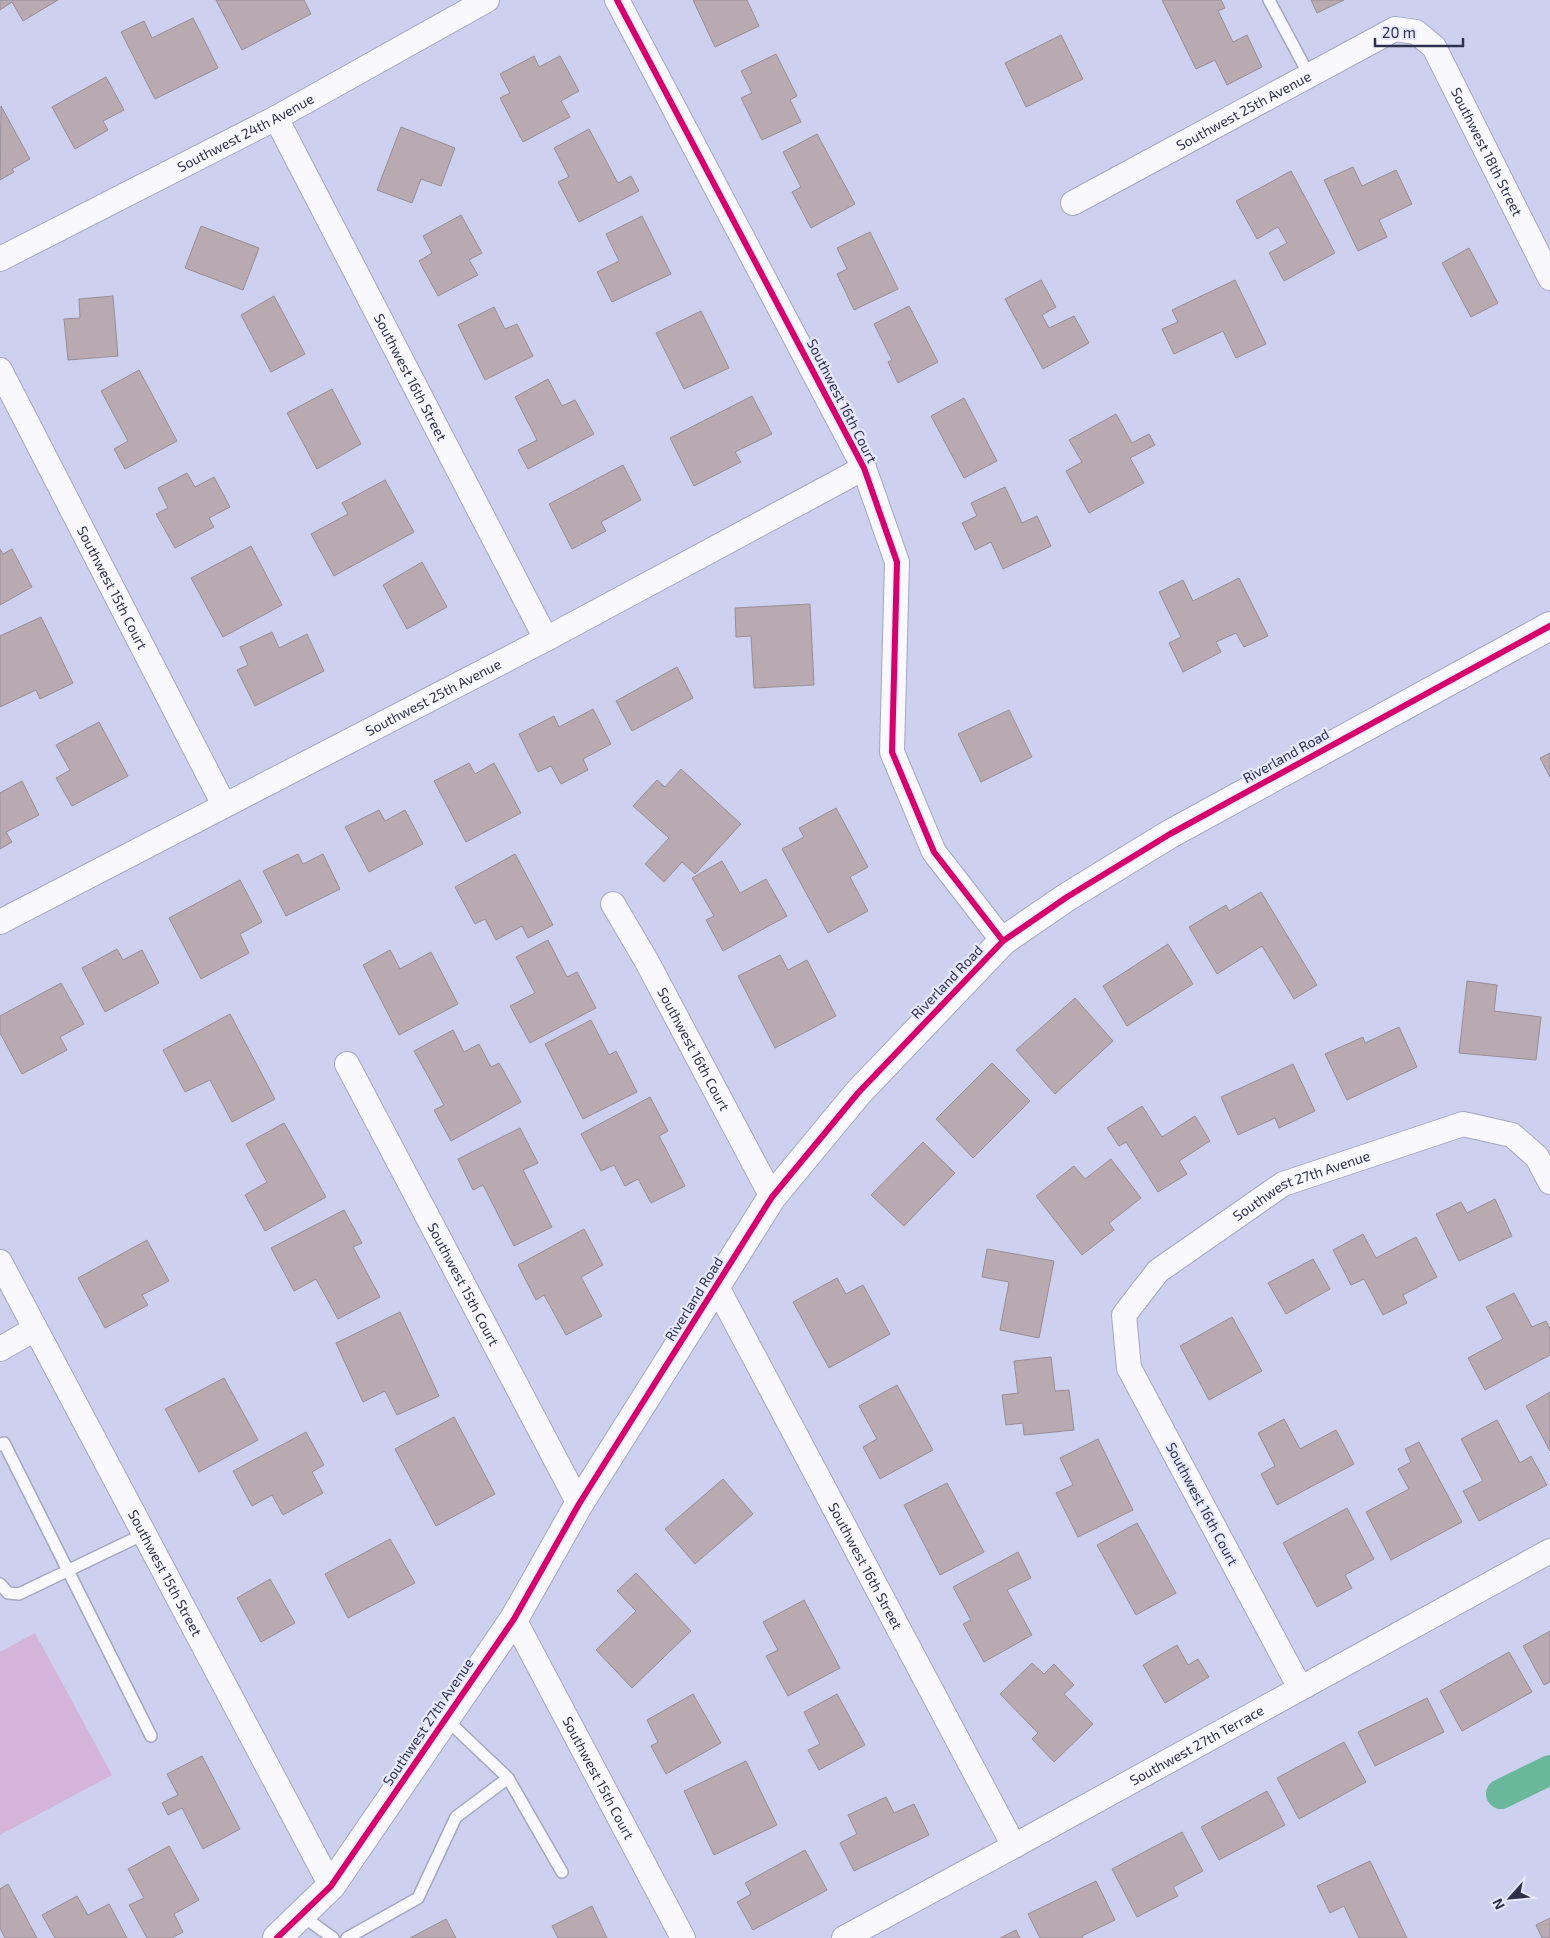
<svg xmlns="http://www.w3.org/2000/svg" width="1550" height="1938" viewBox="0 0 1550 1938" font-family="'Exo 2',sans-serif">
	<rect width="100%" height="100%" fill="#cdd1ef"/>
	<path fill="#d4b4d8" d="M35,1633L112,1775L0,1835V1652Z"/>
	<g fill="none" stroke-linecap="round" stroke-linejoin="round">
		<path stroke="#6ab79c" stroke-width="30" d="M1501,1794L1550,1770"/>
	</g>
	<path fill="#b9a9b0" stroke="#988d96" d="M0,0H58L23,21L12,2L0,10Z
		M216,0H304L311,14L242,50Z
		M693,0H747L759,26L715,47Z
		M1162,0H1221L1225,8L1218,11L1233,42L1247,35L1262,67L1227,85L1215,60L1196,69Z
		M1311,0H1344L1317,13Z
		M193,18L218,68L155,99L121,32L144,21L152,38Z
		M1061,35L1083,79L1026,107L1005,63Z
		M776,54L797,96L790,100L801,122L762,140L741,98L752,93L741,71Z
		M534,56L539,67L560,56L579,91L561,101L570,117L523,142L500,98L510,93L500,74Z
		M106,77L124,110L103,121L108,130L75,149L52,107Z
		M1,106L30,159L12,169L14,172L0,180Z
		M401,127L455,148L441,186L421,179L412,203L377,190Z
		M589,129L618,183L631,176L639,191L579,222L558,182L569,177L554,148Z
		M817,134L855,204L811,228L792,192L801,187L783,152Z
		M1353,167L1362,186L1396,170L1412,204L1379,220L1387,237L1358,251L1324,180Z
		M1291,171L1335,253L1284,281L1269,253L1287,243L1278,227L1257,239L1236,201Z
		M461,215L482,253L469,260L478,275L438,296L419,261L432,253L423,236Z
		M642,216L671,274L612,302L597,272L619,261L606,234Z
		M201,226L259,248L243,290L185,268Z
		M870,232L898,289L854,310L837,274L847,269L837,248Z
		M1469,248L1498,303L1471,317L1442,263Z
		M1041,280L1056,307L1042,315L1049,328L1074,316L1089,343L1043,369L1005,299Z
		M1235,280L1266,344L1236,358L1223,331L1174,354L1162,329L1178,322L1172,310Z
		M113,296L118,356L68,360L64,319L80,318L79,299Z
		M274,296L305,354L271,372L241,315Z
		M909,306L938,362L898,383L888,362L892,360L874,324Z
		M494,307L505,329L517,324L533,356L485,380L458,325Z
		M701,311L729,368L684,389L656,333Z
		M139,370L177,441L125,469L114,449L128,441L101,391Z
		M548,379L562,406L575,400L594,434L528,469L518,450L537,440L515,397Z
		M332,389L361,444L317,469L287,413Z
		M752,396L772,434L735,452L741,462L694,486L670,438Z
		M964,398L997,461L964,478L931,416Z
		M1116,414L1132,443L1149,434L1155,445L1130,458L1144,483L1089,513L1066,471L1082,462L1069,440Z
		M623,465L641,500L601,522L606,531L572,549L549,504Z
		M187,473L195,487L214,477L230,507L209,518L214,527L175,548L156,514L168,508L158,488Z
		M385,480L414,532L334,576L311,534L348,514L342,503Z
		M1005,487L1022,523L1037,516L1051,546L1003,569L991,542L975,550L962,523L977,516L971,503Z
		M251,546L282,605L223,637L191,578Z
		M0,549L3,554L12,549L32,587L0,605Z
		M422,562L447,607L407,629L383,585Z
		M1239,578L1268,636L1244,647L1236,633L1216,642L1221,652L1183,672L1169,643L1181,637L1159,592L1183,580L1193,601Z
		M810,604L814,685L754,688L751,636L736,637L735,608Z
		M41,617L73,683L40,699L36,690L0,707V636Z
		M272,632L279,648L307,634L324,671L255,706L237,670L248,665L240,647Z
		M677,667L693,698L632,731L616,701Z
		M593,709L611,744L583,759L588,770L561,784L551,766L538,772L519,734L554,716L559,727Z
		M1009,710L1032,757L981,782L958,734Z
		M99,722L128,776L72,806L56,778L70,770L56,745Z
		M1550,753V777L1540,758Z
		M469,763L475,774L494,763L521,813L466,842L434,781Z
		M681,769L741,824L695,874L682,862L664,882L645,864L669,838L633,806L657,780L665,787Z
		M22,781L39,815L6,832L12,842L0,849V793Z
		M836,808L868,867L850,877L868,911L828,933L782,849L804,837L799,828Z
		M379,810L385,821L405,810L423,844L369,872L345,827Z
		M298,854L303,864L323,854L340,889L286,916L263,871Z
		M515,854L553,925L528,938L522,926L496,940L485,919L475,924L455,887Z
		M722,861L740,893L766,879L787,916L723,951L706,920L714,916L692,878Z
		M240,880L262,922L240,934L249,953L201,979L169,918Z
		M1261,892L1317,985L1294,999L1262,946L1217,974L1189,927L1226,905L1229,911Z
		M548,940L567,977L577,972L596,1008L530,1043L510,1006L535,993L516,957Z
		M1168,944L1193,984L1127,1026L1103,986Z
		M117,949L123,960L142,950L159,983L105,1012L82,968Z
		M390,950L400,969L431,952L458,1004L399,1035L363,965Z
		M780,955L788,970L807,960L836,1016L775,1048L738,976Z
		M1467,981L1497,985L1494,1011L1541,1017L1536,1060L1459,1053Z
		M61,983L84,1024L60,1037L67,1050L22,1074L0,1033V1016Z
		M1075,998L1113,1041L1055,1094L1016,1050Z
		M230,1014L275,1099L232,1122L210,1080L185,1092L163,1050Z
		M591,1020L609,1055L616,1051L637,1092L583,1119L545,1044Z
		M1399,1027L1417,1067L1347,1100L1325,1054L1363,1037L1365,1043Z
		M453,1030L464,1052L479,1044L491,1067L499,1063L521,1102L451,1141L434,1110L444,1105L414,1051Z
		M992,1063L1030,1101L973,1158L936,1119Z
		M1293,1064L1315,1111L1279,1128L1275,1118L1238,1135L1221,1097Z
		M650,1097L668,1131L659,1136L685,1186L651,1203L638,1179L625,1186L614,1165L601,1171L581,1134Z
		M1142,1106L1162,1137L1195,1116L1210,1141L1179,1161L1187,1174L1158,1192L1126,1142L1119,1146L1107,1128Z
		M284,1123L326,1197L265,1231L245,1195L267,1182L246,1144Z
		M520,1128L538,1163L523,1170L552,1227L514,1246L483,1185L473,1190L458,1159Z
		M923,1142L955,1173L904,1226L871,1195Z
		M1111,1159L1141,1198L1109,1223L1114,1230L1082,1255L1036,1196L1074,1166L1085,1179Z
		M1495,1199L1512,1236L1459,1261L1436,1214L1461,1202L1467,1213Z
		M344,1210L362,1243L353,1247L380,1297L338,1319L316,1279L294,1291L271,1248Z
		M584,1229L603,1265L581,1277L602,1316L566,1335L544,1295L536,1300L518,1265Z
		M1363,1234L1376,1258L1416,1237L1437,1277L1403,1295L1407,1303L1383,1315L1364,1279L1351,1285L1333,1250Z
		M147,1240L169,1281L142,1295L148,1305L105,1328L78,1278Z
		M987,1249L1054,1261L1039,1338L1000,1330L1009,1282L982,1277Z
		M1313,1259L1330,1289L1286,1314L1268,1283Z
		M837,1278L846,1294L863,1285L890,1334L829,1368L793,1302Z
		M1514,1293L1532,1327L1546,1321L1550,1329V1355L1485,1390L1468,1358L1503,1339L1486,1307Z
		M400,1312L439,1396L397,1415L385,1391L363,1402L336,1343Z
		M1232,1317L1262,1371L1209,1400L1180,1346Z
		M1051,1357L1055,1391L1069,1390L1074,1430L1024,1435L1023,1423L1006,1425L1002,1395L1018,1393L1014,1361Z
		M224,1378L258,1440L199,1472L165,1409Z
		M897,1385L933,1450L880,1479L863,1447L877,1439L859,1406Z
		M1550,1392V1451L1526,1406Z
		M454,1417L495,1494L436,1526L395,1449Z
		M1284,1419L1300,1449L1336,1430L1354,1464L1277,1505L1261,1474L1275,1466L1258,1433Z
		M1497,1420L1520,1463L1531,1456L1547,1485L1479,1521L1463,1491L1483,1481L1461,1439Z
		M306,1432L324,1465L312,1472L323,1493L283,1515L272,1495L252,1506L233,1471Z
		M1098,1439L1133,1510L1078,1537L1056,1493L1073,1485L1060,1458Z
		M1419,1442L1462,1522L1391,1560L1366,1512L1409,1489L1398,1469L1411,1462L1405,1449Z
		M723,1479L753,1514L695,1564L665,1529Z
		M947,1483L984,1552L940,1575L904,1505Z
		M1347,1508L1374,1559L1345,1575L1352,1588L1317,1607L1283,1543Z
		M1137,1523L1176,1593L1136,1615L1097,1545Z
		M390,1539L415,1583L348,1618L325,1574Z
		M1018,1552L1031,1578L1007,1590L1032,1635L984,1662L963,1624L971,1620L953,1587Z
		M636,1573L691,1631L632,1688L596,1650L636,1611L617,1591Z
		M270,1579L295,1623L261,1642L237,1598Z
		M804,1600L840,1668L788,1696L766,1656L778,1650L763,1622Z
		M1550,1631V1682L1544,1685L1523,1646Z
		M1177,1645L1188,1665L1198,1659L1209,1677L1165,1703L1143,1665Z
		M1509,1652L1532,1692L1462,1731L1440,1691Z
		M1032,1663L1044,1674L1054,1664L1074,1685L1064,1694L1093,1724L1054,1762L1032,1739L1038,1733L1000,1694Z
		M693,1694L721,1743L666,1774L651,1746L658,1742L647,1720Z
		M837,1694L865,1745L819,1770L808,1750L820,1744L804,1712Z
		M1427,1698L1444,1732L1375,1766L1358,1732Z
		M1344,1742L1366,1782L1299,1819L1277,1778Z
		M202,1756L240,1829L203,1849L182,1808L168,1815L162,1803L178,1795L167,1774Z
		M746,1761L777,1825L714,1855L684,1791Z
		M1267,1791L1285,1825L1219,1860L1201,1827Z
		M886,1797L894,1813L914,1804L929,1835L854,1871L840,1843L857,1834L848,1815Z
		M1182,1832L1203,1871L1173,1887L1178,1896L1137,1917L1112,1869Z
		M169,1846L199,1900L174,1914L183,1932L172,1938H147L129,1905L144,1898L128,1869Z
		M805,1850L827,1890L753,1930L737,1902L751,1894L745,1883Z
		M1370,1861L1407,1938H1359L1344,1906L1330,1913L1317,1886Z
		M1096,1881L1115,1920L1082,1936L1083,1938H1040L1028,1914Z
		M8,1884L37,1938H5L0,1928V1889Z
		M77,1896L88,1915L109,1904L127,1938H55L42,1915Z
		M592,1906L607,1938H558L552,1926Z
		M1550,1918V1938H1542L1536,1925Z
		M446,1919L456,1938H410Z
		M1016,1930L1020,1938H1000Z"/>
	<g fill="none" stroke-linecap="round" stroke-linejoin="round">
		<defs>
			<path id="lane" d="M1269,0L1309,75
				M0,1445L4,1443L151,1736
				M0,1584L8,1593L19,1594L144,1534
				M446,1719L508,1778
				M301,1915L333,1938
				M347,1938L418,1898L456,1817L508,1778L562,1872"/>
			<g id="street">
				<path d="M617,0L864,468L897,562L892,752L934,852L1003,941"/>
				<path id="s1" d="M276,118L546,639"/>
				<path id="s2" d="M1073,203L1395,29L1416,32L1434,47L1550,278"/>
				<path id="s3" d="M0,259L276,118L487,0"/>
				<path id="s4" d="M0,370L224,805"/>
				<path id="s5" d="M613,904L646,960L772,1197"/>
				<path id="s6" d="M0,922L546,639L864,468"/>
				<path id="s7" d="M347,1064L579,1504"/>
				<path id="s8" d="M0,1262L331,1886"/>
				<path id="s9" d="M717,1287L1014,1846"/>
				<path d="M0,1349L35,1329"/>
				<path id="s10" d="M514,1619L683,1938"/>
				<path id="s11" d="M1300,1688L1129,1368L1124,1315L1158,1271L1283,1184L1463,1124L1512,1135L1537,1157L1550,1182"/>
				<path id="s12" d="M844,1938L1014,1846L1550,1551"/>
			</g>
			<path id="secondary" d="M277,1938L331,1886L514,1619L579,1504L772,1197L858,1093L1003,941L1067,897L1170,834L1550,626"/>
		</defs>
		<use href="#lane" stroke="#a4a7c0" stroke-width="14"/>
		<use href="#street" stroke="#a4a7c0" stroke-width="26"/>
		<use href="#secondary" stroke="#a4a7c0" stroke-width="30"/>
		<use href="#lane" stroke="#f8f8fd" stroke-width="11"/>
		<use href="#street" stroke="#f8f8fd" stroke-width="24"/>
		<use href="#secondary" stroke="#f8f8fd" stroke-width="28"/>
		<defs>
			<path id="cycleway" d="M617,0L864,468L897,562L892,752L934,852L1003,941
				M277,1938L331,1886L514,1619L579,1504L772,1197L858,1093L1003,941L1067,897L1170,834L1550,626"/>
		</defs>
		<use href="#cycleway" stroke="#e7eaff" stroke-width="9"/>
		<use href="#cycleway" stroke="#d6006c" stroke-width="6"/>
	</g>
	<g text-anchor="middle" stroke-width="4.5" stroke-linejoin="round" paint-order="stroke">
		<g font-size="14" fill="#2f314c" stroke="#e7eaff">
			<text dy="5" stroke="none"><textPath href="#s2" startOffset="194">Southwest 25th Avenue</textPath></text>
			<text dy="5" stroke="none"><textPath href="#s3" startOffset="276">Southwest 24th Avenue</textPath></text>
			<text dy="5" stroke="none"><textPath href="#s2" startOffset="528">Southwest 18th Street</textPath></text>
			<text dy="5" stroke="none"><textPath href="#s1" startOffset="292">Southwest 16th Street</textPath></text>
			<text transform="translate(842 401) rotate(63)" y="5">Southwest 16th Court</text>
			<text dy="5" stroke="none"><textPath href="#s4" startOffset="245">Southwest 15th Court</textPath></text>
			<text dy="5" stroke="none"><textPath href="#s6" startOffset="488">Southwest 25th Avenue</textPath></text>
			<text transform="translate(1286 756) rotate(-29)" y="5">Riverland Road</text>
			<text transform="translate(947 982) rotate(-46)" y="5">Riverland Road</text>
			<text dy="5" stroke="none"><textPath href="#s5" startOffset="166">Southwest 16th Court</textPath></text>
			<text dy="5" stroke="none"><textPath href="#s11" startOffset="640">Southwest 27th Avenue</textPath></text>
			<text dy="5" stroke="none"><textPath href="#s7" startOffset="249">Southwest 15th Court</textPath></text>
			<text transform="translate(694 1299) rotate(-58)" y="5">Riverland Road</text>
			<text transform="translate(1202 1504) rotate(62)" y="5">Southwest 16th Court</text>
			<text dy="5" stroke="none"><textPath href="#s9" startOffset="316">Southwest 16th Street</textPath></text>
			<text dy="5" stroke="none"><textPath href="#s8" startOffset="352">Southwest 15th Street</textPath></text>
			<text transform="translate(428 1722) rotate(-56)" y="5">Southwest 27th Avenue</text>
			<text dy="5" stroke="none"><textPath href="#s12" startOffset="402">Southwest 27th Terrace</textPath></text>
			<text dy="5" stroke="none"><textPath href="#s10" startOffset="180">Southwest 15th Court</textPath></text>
		</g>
	</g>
	<g transform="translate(1510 1898) rotate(243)" stroke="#e7eaff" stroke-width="4" paint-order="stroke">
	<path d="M0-4L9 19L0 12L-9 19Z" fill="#2f314c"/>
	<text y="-8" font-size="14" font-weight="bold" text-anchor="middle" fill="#2f314c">N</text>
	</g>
	<path d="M1375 38v8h88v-8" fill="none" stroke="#2f314c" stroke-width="2.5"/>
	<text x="1382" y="38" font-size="15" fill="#2f314c" stroke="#e7eaff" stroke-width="4" paint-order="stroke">20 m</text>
</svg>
